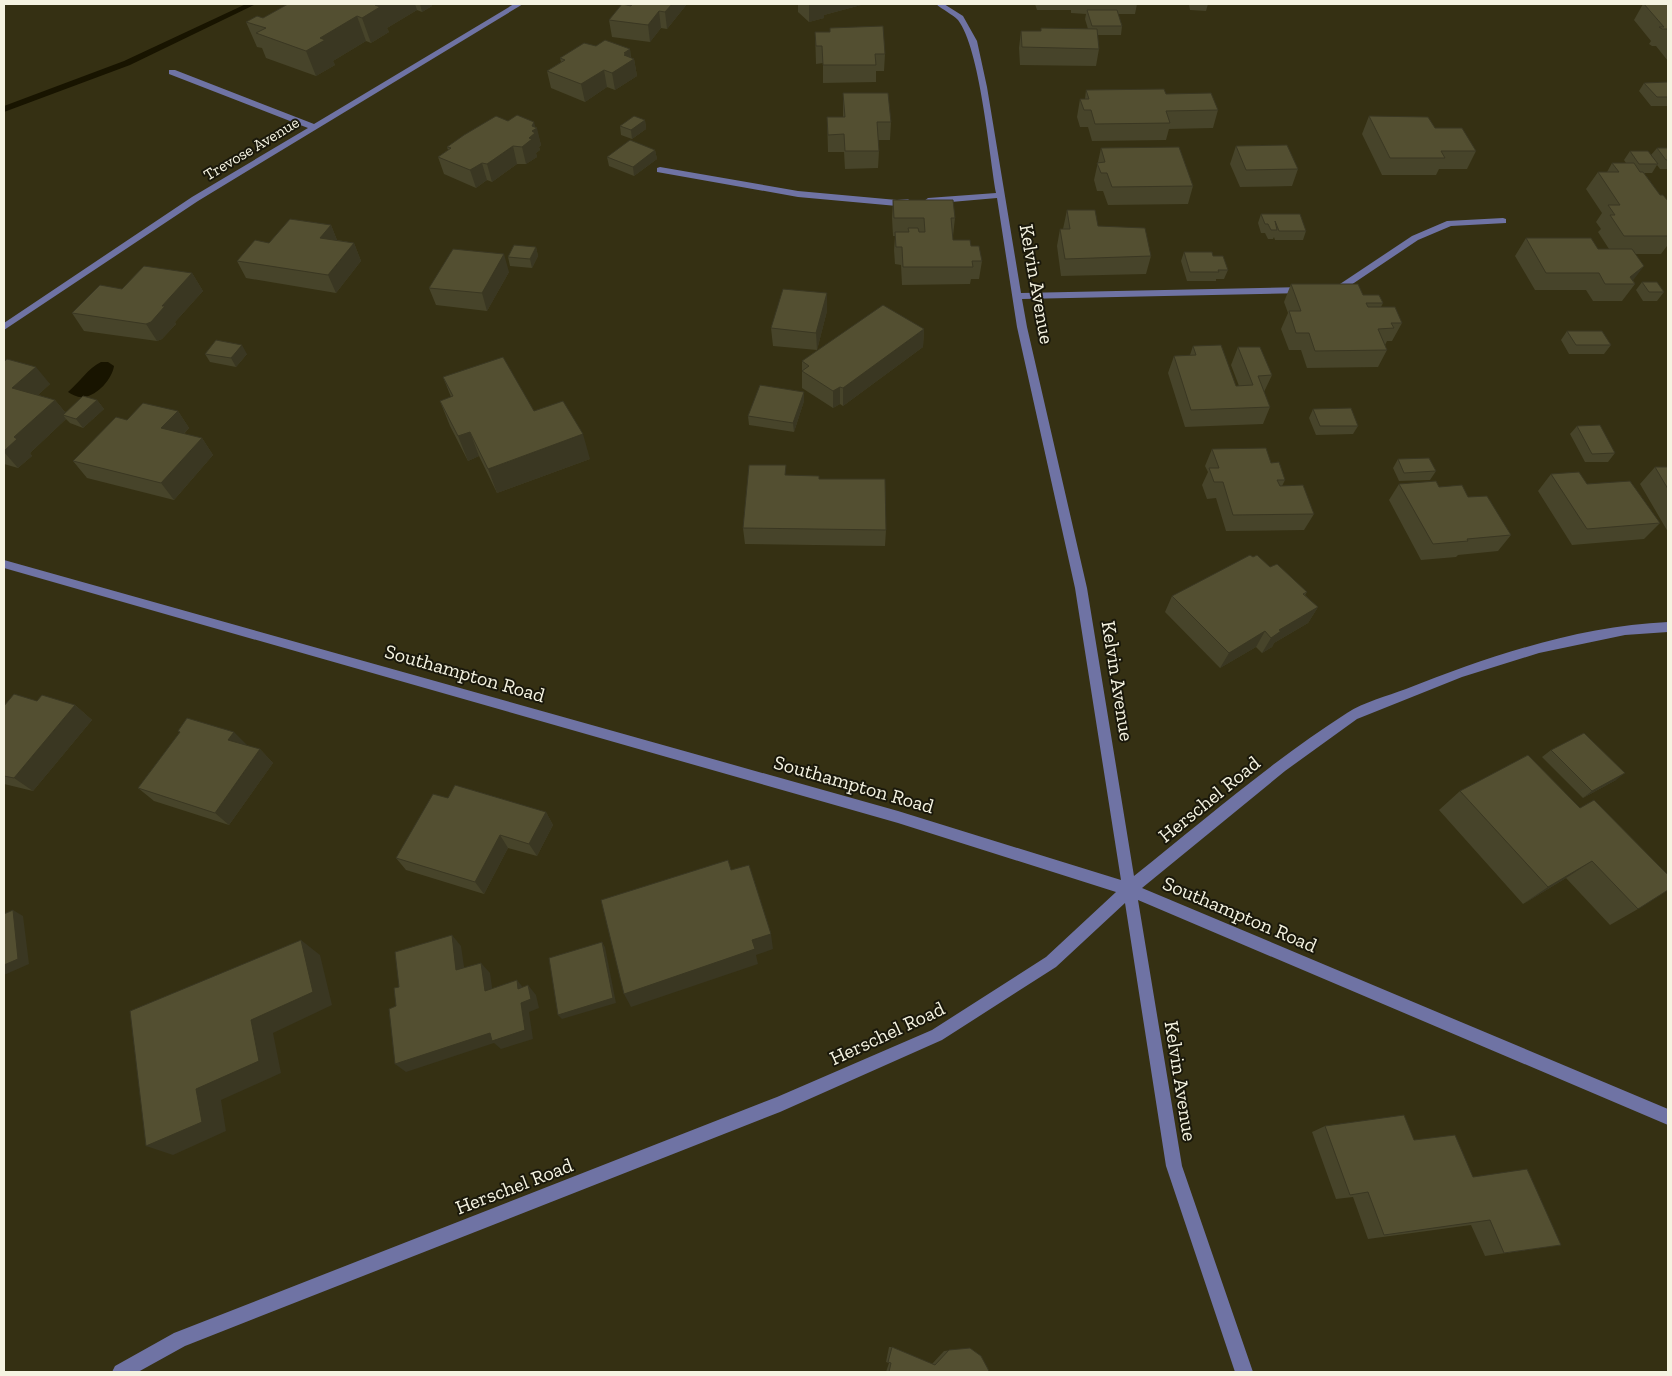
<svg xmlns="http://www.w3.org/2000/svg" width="1672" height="1376" viewBox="0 0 1672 1376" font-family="'Zilla Slab',serif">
	<rect width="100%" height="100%" fill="#353013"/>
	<path fill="#181400" d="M101,362H108L114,366C112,379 98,395 84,397C78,398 73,395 68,392C79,383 88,368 101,362Z"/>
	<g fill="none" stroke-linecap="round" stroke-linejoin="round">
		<path fill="#181400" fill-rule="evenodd" d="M246,4H256L130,65L4,112V106L124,61Z"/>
		<path fill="#6f73a4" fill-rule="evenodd" d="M514,4H523L198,201L4,330V323L192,197L308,128L169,74V70H175L314,124Z
			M936,4H944L963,16L977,41L987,87L1021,293L1304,287L1309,290L1304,293L1022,299L1027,327L1087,588L1134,876C1204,820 1272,761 1347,713C1364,702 1387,696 1406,689C1490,656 1578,626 1668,622V632L1625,635L1539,653L1462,677L1357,719L1285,771L1142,888L1668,1109V1125L1138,900L1182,1166L1253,1372H1235L1166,1166L1125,903L1056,967L942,1040L780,1112L185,1346L138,1372H112L115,1366L174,1333L777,1097L932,1030L1046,957L1116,892L898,823L4,568V560L898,811L1121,880L1075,588L1017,327L997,198L928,204L924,201L928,198L996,193C989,153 980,49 958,20C952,14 943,10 936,4Z
			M660,167L798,191L897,200L908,199L912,202L908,205L897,206L798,197L657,172V168Z
			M1503,218L1506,219V223L1451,226L1418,240L1342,291L1332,292L1327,289L1329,287L1337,286L1412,236L1447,221Z"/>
	</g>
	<path fill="#47442a" d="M288,4H431L432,6L422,12L417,10L387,28L389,32L371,43L366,41L333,61L335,65L316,76L266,58L262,48L257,47L246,22L263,18Z
		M633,4H687L667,29L661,28L650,42L612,37L609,20L631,6Z
		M798,4H861V5L824,15V18L809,22L798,12Z
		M1035,4H1137L1135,14H1118L1122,26L1121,35H1097L1099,49L1096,66L1020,65L1019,48L1021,31H1041V28L1088,29L1085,19L1086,14L1071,13V10H1037Z
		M1189,4H1208L1206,11L1190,10Z
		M1643,4H1668V61L1656,46H1652L1649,44L1651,41L1634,20Z
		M815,32L885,54L884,71H876V82L823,83V63L816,64Z
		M596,46L630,49L631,58L634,59L637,76L615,90L607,87L585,102L551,88L547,71L561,62L560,58Z
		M1668,82V106H1651L1639,91L1644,83Z
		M1086,90L1166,94L1218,110L1213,128L1169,129L1166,140L1092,141L1088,127H1080L1077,117L1080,99H1085Z
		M843,93L891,122L890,140H878L879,151L878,168L845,169L844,152H828L827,117H843Z
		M1369,116L1435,128L1476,151L1467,169H1439L1436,175H1382L1362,134Z
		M645,120L646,129L632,139L621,135L620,126Z
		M508,121L536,127L541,145L539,147L540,150L536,153L537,157L526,164H517L492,182L487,180L476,188L444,174L438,157L448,150L447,147Z
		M1236,146L1298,169L1292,186L1240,187L1230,164Z
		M1101,148L1193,186L1188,204L1108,205L1103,191H1097L1094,180Z
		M1657,148H1668V169H1660L1657,165L1652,173H1644L1660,195L1668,201V246H1667L1661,254H1635L1633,280L1635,284L1622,301H1593L1586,290H1535L1515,256L1526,238L1598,249H1609L1598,232L1601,229L1596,222L1602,213L1586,189L1598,172H1607L1612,163H1626L1624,160L1630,151L1651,155Z
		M655,150L657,159L634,176L609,166L607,157Z
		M893,200L955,218L953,236V240L971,246L982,261L979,279H971L970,284L902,285L901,265L895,264L894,250L895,236H893L892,218Z
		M1067,210L1098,226L1151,256L1146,274L1061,276L1057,246L1060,229H1063Z
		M1261,214L1306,231L1303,240H1275L1274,237L1273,239H1268L1265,233H1261L1258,223Z
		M331,225L337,240L354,243L361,261L336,293L246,278L237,261L269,243Z
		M536,247L538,256L532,268L510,266L508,257Z
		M1184,252L1213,256L1228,270L1224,279H1216V281H1187L1181,261Z
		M509,272L487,311L436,305L429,288Z
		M192,273L203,291L175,322L176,324L162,339L157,341L84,331L72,313L122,289Z
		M1642,282L1664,292L1657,301H1643L1636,290Z
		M1291,284L1363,295L1383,303L1381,307L1402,323L1392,341H1387L1385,345L1387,350L1378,367L1307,368L1301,350H1289L1281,329L1288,313L1284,302Z
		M827,293V311L817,350L773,346L771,328Z
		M924,329L923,347L843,406L840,404L833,408L802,388V361Z
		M1567,331L1611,345L1604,354H1569L1561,340Z
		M1193,346L1236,386H1239L1231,365L1238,347L1272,375L1264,392L1270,407L1263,424L1185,427L1168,373L1174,356L1190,355Z
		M205,354H247L236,367L210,362Z
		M4,362L50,384L38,395L55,400L65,412L97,400L104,409L83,428L70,423L66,419L30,453L32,456L18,468L4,464Z
		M443,377L534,411L590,459L497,493L479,456L468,461L450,426L440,401L451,397Z
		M804,392V401L794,432L749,425L748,416Z
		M1313,409L1358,426L1353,434L1316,435L1309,418Z
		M178,411L189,428L184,434L202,438L213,455L174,500L87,478L73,461L127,420Z
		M1577,426L1615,453L1608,462H1585L1570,434Z
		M1212,449L1271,463L1285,480L1282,486L1314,514L1304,530L1226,531L1216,498L1207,499L1202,485L1208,472L1205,466Z
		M1398,459L1436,471L1430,480L1399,481L1393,468Z
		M1655,467H1668V532L1640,484Z
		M1551,474L1587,484L1660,523L1644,539L1572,545L1538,491Z
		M786,475L886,530L885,546L745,544L743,528Z
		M1399,484L1439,487L1468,497L1511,535L1498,551L1458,555L1456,557L1421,560L1389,500Z
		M1253,557L1270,567L1307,592L1305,595L1318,607L1308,623L1274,643L1272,647L1262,653L1256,647L1220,668L1165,612L1172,596Z
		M37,701L75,705L92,720L33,791L4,784V706Z
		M178,731L260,749L273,763L229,825L154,801L138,788L180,733Z
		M1551,750L1616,780L1583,798L1542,757Z
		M1528,755L1638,909L1610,925L1566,878L1523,904L1439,810L1460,791Z
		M448,798L546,812L553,825L537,856L508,848L484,894L406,870L396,858Z
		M1325,1126L1414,1140L1473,1177L1561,1245L1485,1256L1471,1225L1368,1239L1353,1197L1336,1199L1312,1132Z
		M889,1347H892L932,1364L944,1351L970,1348L989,1372H886L889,1363L886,1362Z"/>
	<path fill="#3a3722" d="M378,4H415L417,10L387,28L389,32L371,43L362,18L375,5Z
		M420,4H431L432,6L422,12Z
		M672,4H687L667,29L665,12Z
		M814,4H861V5L824,15V18L809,22V5Z
		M659,11L661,28L650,42L648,25Z
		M357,16L366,41L333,61L335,65L316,76L306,51L320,38Z
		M630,49L631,61L634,59L637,76L615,90L612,73L624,53Z
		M604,70L607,87L585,102L581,84Z
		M645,120L646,129L632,139L631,130Z
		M534,122L536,129L537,128L541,145L539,147L540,150L536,153L537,157L526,164L522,147L529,138L532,126Z
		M513,146L517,164L492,182L487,164Z
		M655,150L657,159L634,176L633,167Z
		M482,163L487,180L476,188L470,170Z
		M331,225L338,243L320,238Z
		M354,243L361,261L336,293L328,275Z
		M536,247L538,256L532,268L530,259Z
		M504,254L509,272L487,311L482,293Z
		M1644,266L1631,283L1630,277Z
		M192,273L203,291L175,322L176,324L162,339L157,341L146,324Z
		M827,293V311L817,350L816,333Z
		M924,329L923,347L843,406V388Z
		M242,345L247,354L236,367L231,358Z
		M36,367L50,384L27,405L12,388Z
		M840,387V404L833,408V391Z
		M804,392V401L794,432L793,423Z
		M55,400L69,417L63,415L66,419L30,453L32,456L18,468L4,452V451L14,437Z
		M97,400L104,409L83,428L76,419Z
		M178,411L189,428L173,445L161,428Z
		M470,432L479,456L468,461L458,436Z
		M583,434L590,459L497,493L488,469Z
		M202,438L213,455L174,500L161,483Z
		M1318,607L1308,623L1274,643L1272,647L1262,653L1271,638L1279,630Z
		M1265,631L1256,647L1220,668L1229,653Z
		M75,705L92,720L33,791L14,778Z
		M234,732L248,746L228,740Z
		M260,749L273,763L229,825L215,813Z
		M1625,773L1616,780L1583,798L1592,791Z
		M546,812L553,825L537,856L529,844Z
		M500,835L508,848L484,894L475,882Z
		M1592,861L1566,878L1523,904L1548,887Z
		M13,910L23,916L29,964L4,975V965Z
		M771,934L773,949L756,955L758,964L631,1007L624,994L752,940Z
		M452,935L461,946L466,980L456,970Z
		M301,940L320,955L332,1005L273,1033L281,1073L221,1100L226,1131L173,1155L146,1146L196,1089Z
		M602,942L605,947L616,1003L562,1019L558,1015Z
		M481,963L490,973L494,1001L485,991Z
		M517,980L525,990L518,989Z
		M528,985L536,995L539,1008L529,1012L533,1039L501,1049L494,1043L406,1072L395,1064Z"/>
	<path fill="#534f31" stroke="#3a3722" d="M288,4H378L375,5L380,7L362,18L357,16L320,38L325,40L306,51L256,33L266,28L246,22L257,16L263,18Z
		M622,4L631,6L633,4H672L665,12L659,11L648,25L609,20Z
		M1644,4H1668V31L1667,29H1662L1659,27H1664Z
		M1087,10H1117L1122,26H1092Z
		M883,26L885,54H875L876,65H823L822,46H816L815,32H830V28Z
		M1041,28L1097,29L1099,49L1022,47L1021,31H1041Z
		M605,40L630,49L624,53L627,54L624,55L634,59L612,73L604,70L581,84L547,71L565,60L560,58L584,43L596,46Z
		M1668,82V97H1657L1644,83Z
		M1164,89L1166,94L1211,93L1218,110L1166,111L1170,123L1095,124L1091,110H1084L1080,99H1089L1086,90Z
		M843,93H888L891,122H877L879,151H845L844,134L828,135L827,117H845Z
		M517,115L534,122L532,126L537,128L532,131L535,133L529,138L532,139L522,147L513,146L487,164L482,163L470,170L438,157L451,148L447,147L464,135L496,116L508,121Z
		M634,116L645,120L631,130L620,126Z
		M1369,116L1428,117L1435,128H1462L1476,151H1441L1445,158H1390Z
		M630,140L655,150L633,167L607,157Z
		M1287,145L1298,169L1246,170L1236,146Z
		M1179,147L1193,186L1112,187L1107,173H1101L1097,163L1105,162L1101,148Z
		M1657,148H1668V160H1666Z
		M1630,151H1648L1658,164H1639Z
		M1612,163H1634L1640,172H1643L1660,195H1663L1668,201V236H1624L1610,215H1615L1608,205H1620L1598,172H1619Z
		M893,200H953L955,218H951L953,240H970L971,246H979L982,261H972L973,267H903L902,247H896L895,232H909L908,228H918L919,232H925L924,218H894Z
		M1067,210H1095L1098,226L1145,228L1151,256L1065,259L1060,229H1070Z
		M1261,214H1300L1306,231H1279L1275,221L1277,230H1271L1268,224H1265Z
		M290,219L331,225L320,238L354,243L328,275L237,261L255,240L269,243Z
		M1526,238H1591L1598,249H1632L1644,266L1630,277L1635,284H1605L1599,273H1546Z
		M514,245L536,247L530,259L508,257Z
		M453,249L504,254L482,293L429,288Z
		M1184,252H1212L1213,256H1223L1228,270H1218L1219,272H1190Z
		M144,266L192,273L162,306H165L151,322L146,324L72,313L100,285L122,289Z
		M1642,282H1657L1664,292H1649Z
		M1291,284H1358L1363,295H1379L1383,303H1366L1368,307H1395L1402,323H1391L1394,328L1378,329L1387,350L1315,351L1309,333H1296L1289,311H1301Z
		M783,289L827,293L816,333L771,328Z
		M883,305L924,329L843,388L840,387L833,391L802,371L809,366L802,361Z
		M1567,331H1602L1611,345H1576Z
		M216,340L242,345L231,358L205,354Z
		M1221,345L1236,386L1253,385L1238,347H1260L1272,375L1258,376L1270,407L1191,410L1174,356L1196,355L1193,346Z
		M503,357L534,411L563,401L583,434L488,469L470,432L458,436L440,401L453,396L443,377Z
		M7,359L36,367L12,388L55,400L14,437L17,439L4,451V362Z
		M760,385L804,392L793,423L748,416Z
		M83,396L97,400L76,419L63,415Z
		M143,403L178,411L161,428L202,438L161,483L73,461L116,417L127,420Z
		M1351,408L1358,426H1320L1313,409Z
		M1600,425L1615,453L1592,454L1577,426Z
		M1266,448L1271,463L1279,462L1285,480H1277L1280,486L1303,485L1314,514L1233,515L1223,482H1214L1209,468H1219L1212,449Z
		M1429,458L1436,471L1404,473L1398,459Z
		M749,465H786L785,475L819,476V479H885L886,530L743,528Z
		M1655,467H1668V489Z
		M1579,472L1587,484L1630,481L1660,523L1587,529L1551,474Z
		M1436,481L1439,487L1462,485L1468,497L1487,496L1511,535L1467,539L1468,541L1433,544L1399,484Z
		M1250,555L1253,557L1257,555L1270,567L1277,564L1307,592L1303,594L1318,607L1279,630L1281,631L1271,638L1265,631L1229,653L1172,596Z
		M14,694L37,701L42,695L75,705L14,778L4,776V706Z
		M187,718L234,732L228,740L260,749L215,813L138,788L180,732L178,731Z
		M1584,733L1625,773L1592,791L1551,750Z
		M1528,755L1580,808L1594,800L1668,875V890L1638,909L1592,861L1548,887L1460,791Z
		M455,785L546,812L529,844L500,835L475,882L396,858L433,794L448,798Z
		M728,860L731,870L749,865L771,934L752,940L755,949L624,994L601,900Z
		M13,910L18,959L4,965V914Z
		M452,935L456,970L481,963L485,991L517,980L518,989L528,985L531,999L521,1003L525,1030L492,1041L490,1033L395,1064L389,1009L396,1006L394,988L399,987L395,952Z
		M301,940L313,992L251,1020L259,1061L196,1089L202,1122L146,1146L130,1011Z
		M602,942L613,998L558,1015L549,958Z
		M1404,1115L1414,1140L1455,1135L1473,1177L1527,1169L1561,1245L1504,1253L1490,1220L1384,1235L1368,1192L1350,1195L1325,1126Z
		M892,1347L935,1365L949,1350L970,1348L981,1356L988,1369L989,1372H889L891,1363L888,1362Z"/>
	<g text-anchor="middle" stroke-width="4" stroke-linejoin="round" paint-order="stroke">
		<g font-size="16" fill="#f5f3e1" stroke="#1a180b">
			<text transform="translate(251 148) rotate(-31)" y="6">Trevose Avenue</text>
		</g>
		<g font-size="20" fill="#f5f3e1" stroke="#1a180b">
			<text transform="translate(1037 284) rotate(80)" y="7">Kelvin Avenue</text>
			<text transform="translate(465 673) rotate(16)" y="7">Southampton Road</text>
			<text transform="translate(1118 681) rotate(81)" y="7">Kelvin Avenue</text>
			<text transform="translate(854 784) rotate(16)" y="7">Southampton Road</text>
			<text transform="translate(1209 799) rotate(-39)" y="7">Herschel Road</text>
			<text transform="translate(1240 914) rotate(23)" y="7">Southampton Road</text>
			<text transform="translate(887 1033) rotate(-25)" y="7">Herschel Road</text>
			<text transform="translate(1181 1081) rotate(81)" y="7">Kelvin Avenue</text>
			<text transform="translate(514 1186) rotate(-21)" y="7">Herschel Road</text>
		</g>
	</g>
	<rect width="1672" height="1376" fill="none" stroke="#f5f3e1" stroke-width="10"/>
</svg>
